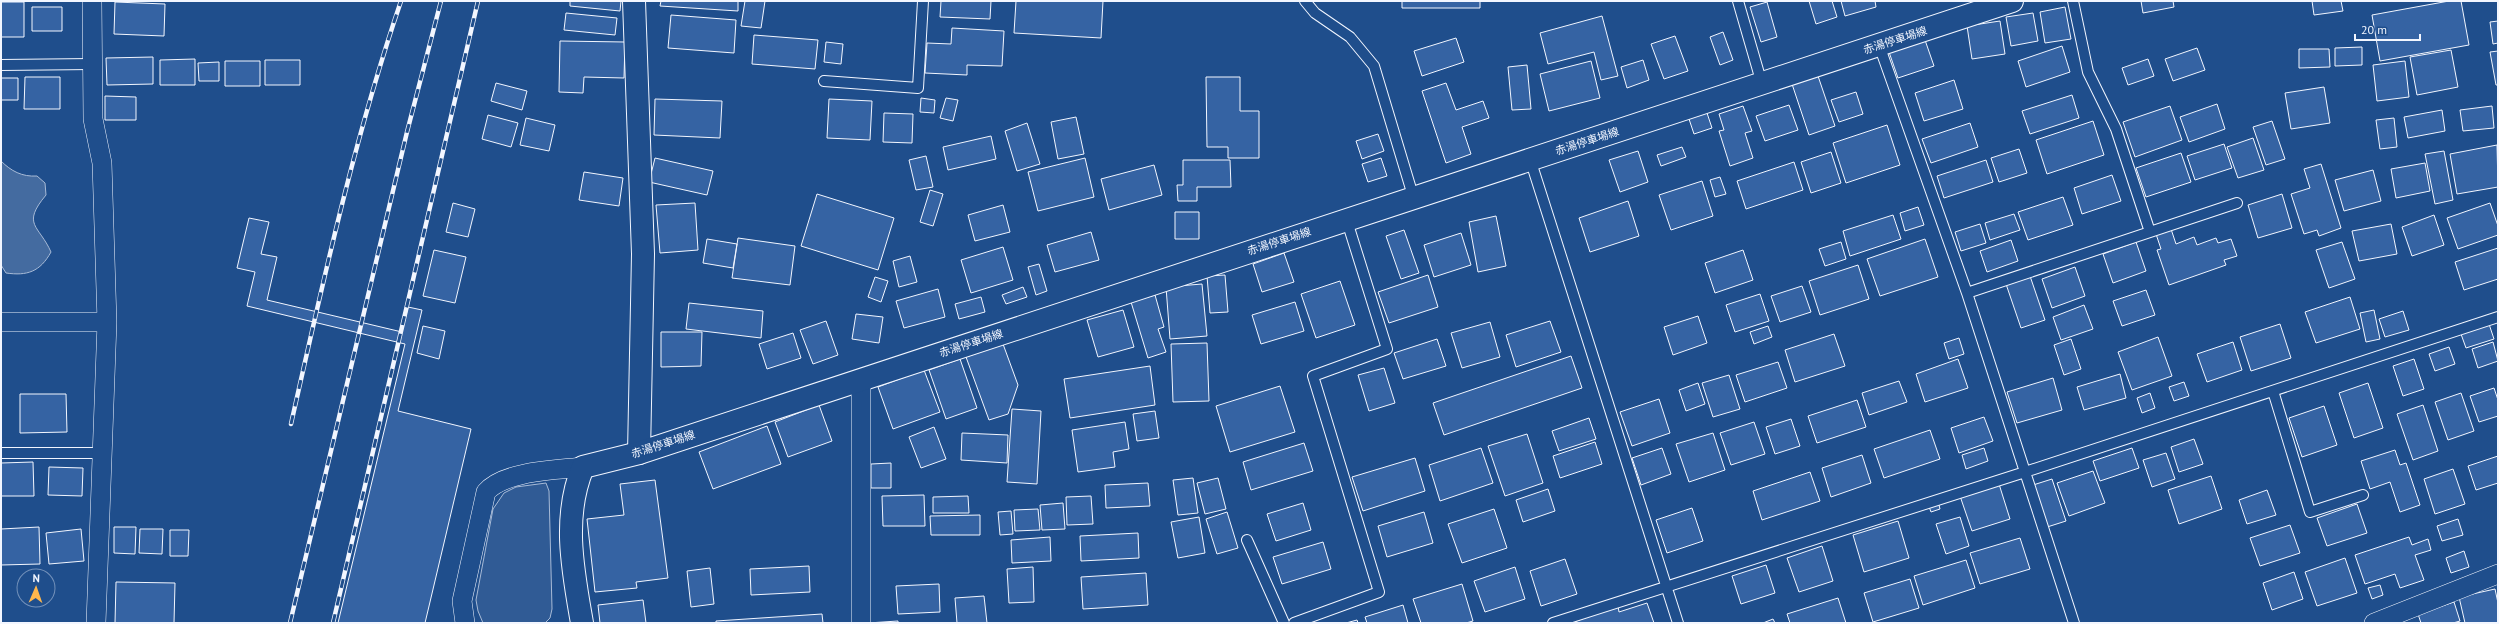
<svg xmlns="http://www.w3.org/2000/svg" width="2499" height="624" viewBox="0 0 2499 624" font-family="'PT Sans','Noto Sans JP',sans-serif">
	<rect width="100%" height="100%" fill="#1f4e8c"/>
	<path fill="#305b95" stroke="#a8bbd7" d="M546,483L549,491L552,609L550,618L545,623H483L478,611L476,600L493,509L504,493L516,487Z"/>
	<path fill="#446ba0" stroke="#a8bbd7" d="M1,161C11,171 22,177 37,176L45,183L46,195C21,225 39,225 51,252C40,272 27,276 6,273L1,265Z"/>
	<path fill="#3563a3" stroke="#f2f6ff" d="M570,1H621L620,11L570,6Z
		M661,1H738V11L660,6Z
		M745,1H765L761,28L741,26Z
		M941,1H991L990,19L940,17Z
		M1016,1H1103L1101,38L1014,33Z
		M1402,1H1480V8H1402Z
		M1809,1H1832L1837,17L1816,24Z
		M1841,1H1875L1876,7L1845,16Z
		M2141,1H2173L2174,7L2143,13Z
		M2312,1H2341L2343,11L2314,15Z
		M2449,1H2461L2469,45L2380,61L2372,15Z
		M1,2H24V37H1Z
		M115,2L165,4L164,36L114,34Z
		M1767,2L1777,37L1761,42L1750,7Z
		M32,7H62V31H32Z
		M2065,7L2071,39L2045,43L2040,12Z
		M566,13L617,18L615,35L564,30Z
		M2033,13L2038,41L2011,46L2006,17Z
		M671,15L736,20L734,53L668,48Z
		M1602,16L1618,76L1601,80L1594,52L1548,64L1540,33Z
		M2000,21L2005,54L1972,59L1967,26Z
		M2498,21V43L2493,44L2490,22Z
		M952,28L1004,31L1002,66L967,65V75L925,73L927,43L951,44Z
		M1723,32L1733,60L1720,65L1710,37Z
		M754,35L818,40L815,69L752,64Z
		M1675,36L1688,71L1664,79L1651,44Z
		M1456,38L1464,62L1422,76L1414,51Z
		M1925,40L1934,66L1898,78L1889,52Z
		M560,41L625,42L624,78L584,77L583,93L559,92Z
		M826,42L843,44L841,64L824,62Z
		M2062,46L2070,72L2026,87L2018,61Z
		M2362,47V65L2335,66V48Z
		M2197,48L2205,70L2173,81L2165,59Z
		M2299,49H2329L2330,67L2299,68Z
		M2451,50L2458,87L2417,95L2410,57Z
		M2498,51V85H2496L2490,52Z
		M153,57V84L107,85L106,58Z
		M195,59V85H160V60Z
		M2148,59L2154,76L2128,85L2122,68Z
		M265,60H300V85H265Z
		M1643,60L1649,80L1627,88L1621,67Z
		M225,61H260V86H225Z
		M1591,61L1600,98L1549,111L1540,74Z
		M2405,61L2409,97L2377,101L2373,65Z
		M219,62V81H199L198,63Z
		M1527,65L1531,109L1512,110L1508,67Z
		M1818,76L1835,126L1809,135L1792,84Z
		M25,77H60V109H24Z
		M1206,77H1240V111H1259V158H1228V147H1207Z
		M1,78H18V100H1Z
		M1954,80L1963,109L1924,121L1915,93Z
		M496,83L527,91L522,110L491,101Z
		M1446,83L1456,110L1483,101L1489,118L1462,127L1471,154L1446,163L1422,91Z
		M2324,87L2330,123L2291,129L2285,93Z
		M1856,92L1863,114L1839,122L1831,100Z
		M2072,95L2079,118L2030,134L2022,111Z
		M105,96L136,97V120H105Z
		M921,98L935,100L934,113L920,112Z
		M946,98L958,100L953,121L940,118Z
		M655,99L722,101L720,138L654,135Z
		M829,99L872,101L870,140L827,138Z
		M2217,104L2225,129L2189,142L2180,117Z
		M1789,105L1798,130L1765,141L1756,116Z
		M1743,106L1752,131L1745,133L1753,158L1730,166L1719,131L1724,130L1719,114Z
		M2170,106L2182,140L2135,157L2123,122Z
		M2492,106L2494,128L2463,131L2460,110Z
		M1706,110L1712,128L1694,134L1688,116Z
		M2442,110L2445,131L2408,138L2404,117Z
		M884,113L913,114L912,143L883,142Z
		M488,115L518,123L511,147L482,139Z
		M1076,117L1084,154L1058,159L1051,122Z
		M526,118L555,125L549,151L520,145Z
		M2394,118L2397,147L2380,149L2376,120Z
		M2093,121L2104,155L2047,174L2036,140Z
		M2272,121L2285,159L2266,165L2253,127Z
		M1027,123L1040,164L1017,171L1005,131Z
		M1970,123L1978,147L1931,163L1922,139Z
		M1887,125L1900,165L1846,183L1833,143Z
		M1378,134L1384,151L1362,159L1356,141Z
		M991,136L996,159L948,170L943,147Z
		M2253,138L2264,170L2238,178L2227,147Z
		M2224,144L2232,168L2195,180L2187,156Z
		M2497,145L2498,187L2457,194L2450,154Z
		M1682,147L1686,157L1661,166L1657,155Z
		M2019,149L2027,173L1999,182L1991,158Z
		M1638,151L1648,182L1620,192L1609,160Z
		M2444,151L2453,200L2435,204L2425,154Z
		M1831,152L1841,183L1811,193L1801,162Z
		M2181,153L2191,182L2146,197L2136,168Z
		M926,156L933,187L916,190L909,160Z
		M655,158L713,171L707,195L649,182Z
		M1085,158L1094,197L1038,211L1028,172Z
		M1381,158L1387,176L1368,182L1362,164Z
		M1183,160H1230L1231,187H1197V201H1178L1177,185H1183Z
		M1986,160L1993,182L1944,198L1937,176Z
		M1794,162L1803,190L1746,209L1737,181Z
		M2425,163L2430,191L2396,198L2391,169Z
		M2321,164L2341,228L2319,236L2317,230L2304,234L2291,194L2310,188L2304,169Z
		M1154,165L1162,195L1109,210L1101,179Z
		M2373,170L2381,201L2344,211L2335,180Z
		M584,172L623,178L619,206L579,200Z
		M2112,175L2121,201L2082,214L2074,188Z
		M1720,177L1726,194L1715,197L1710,180Z
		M1702,181L1713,216L1671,230L1659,195Z
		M930,190L943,194L933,226L920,222Z
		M817,194L894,218L878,270L801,246Z
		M2282,194L2292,228L2258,238L2248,205Z
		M2063,197L2073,225L2028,240L2018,212Z
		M1628,201L1639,236L1590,252L1579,218Z
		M453,203L475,209L468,237L446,232Z
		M695,203L698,250L660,253L656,205Z
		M2490,203L2498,226V235L2458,249L2447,218Z
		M1003,205L1010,232L975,241L968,215Z
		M1918,207L1924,225L1905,231L1900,213Z
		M1175,212H1199V239H1175Z
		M2014,214L2020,230L1990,240L1985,223Z
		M1893,215L1901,239L1850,256L1843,231Z
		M2434,215L2444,245L2412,256L2402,227Z
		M1496,216L1506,266L1478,272L1469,222Z
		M249,218L269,222L261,254L277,257L267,300L402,332L408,307L422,310L398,411L471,429L425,623H338L405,344L247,306L255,272L237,268Z
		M1980,224L1986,243L1961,251L1955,232Z
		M2391,224L2397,254L2359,261L2352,231Z
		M2171,229L2176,244L2194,237L2197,245L2216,238L2218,243L2231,239L2237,256L2224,260L2226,265L2169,285L2157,250L2161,249L2156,234Z
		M1404,230L1419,273L1401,279L1386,236Z
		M1091,232L1099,260L1055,272L1047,245Z
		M1461,233L1471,265L1434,277L1424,245Z
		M738,238L795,246L790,285L732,278Z
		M707,239L737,244L733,268L703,263Z
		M1925,239L1938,277L1880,296L1867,259Z
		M2011,240L2018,261L1987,272L1980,251Z
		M1841,242L1846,259L1825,266L1819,249Z
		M2136,242L2146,271L2113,283L2103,254Z
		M2342,242L2355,279L2329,288L2316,250Z
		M1003,247L1013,280L971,293L961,260Z
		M2498,248V279L2464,290L2455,262Z
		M434,250L466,257L455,303L423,296Z
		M1743,250L1753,280L1715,293L1705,263Z
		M1284,253L1294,282L1262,292L1253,264Z
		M910,256L917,282L899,287L893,261Z
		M1039,264L1047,291L1036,295L1028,267Z
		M1858,265L1869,299L1820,315L1809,281Z
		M2075,267L2085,296L2052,308L2042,279Z
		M1225,275L1228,312L1210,313L1207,276Z
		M1428,275L1438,307L1389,323L1378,292Z
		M2030,276L2045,320L2021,328L2006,284Z
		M875,277L888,281L881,302L868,297Z
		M1340,281L1355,325L1316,338L1301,294Z
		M1202,284L1207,336L1170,339L1166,287Z
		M1802,286L1811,312L1780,322L1771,296Z
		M1023,287L1027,297L1006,304L1002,295Z
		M938,289L945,317L904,328L896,301Z
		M2146,290L2155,315L2122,326L2113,301Z
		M1760,294L1769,321L1735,332L1726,305Z
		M1155,295L1164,327L1158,329L1166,352L1148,358L1131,302Z
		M981,297L985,312L959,319L955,304Z
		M2350,297L2360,329L2316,343L2305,312Z
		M1295,302L1304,331L1261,344L1252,315Z
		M689,303L763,311L761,338L686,329Z
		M2084,305L2093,329L2061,340L2053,317Z
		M1123,310L1134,347L1098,357L1087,320Z
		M2374,310L2380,339L2366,342L2360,313Z
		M2403,311L2409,330L2385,337L2379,319Z
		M856,314L883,317L879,343L852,339Z
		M1698,316L1707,343L1673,355L1664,327Z
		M826,321L838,355L813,364L800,330Z
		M1550,321L1561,352L1516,367L1506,335Z
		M1490,322L1500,357L1462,368L1451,333Z
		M2280,324L2291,358L2251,371L2240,337Z
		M2489,324L2494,339L2466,348L2461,334Z
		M423,326L445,331L439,359L417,353Z
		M1768,326L1772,337L1754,344L1750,332Z
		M661,332H702L701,366L661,367Z
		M793,333L801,358L767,369L759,344Z
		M1834,334L1845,366L1795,382L1785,350Z
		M2158,337L2172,376L2132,390L2118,352Z
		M1959,338L1964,354L1949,359L1944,343Z
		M1437,339L1446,366L1403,379L1394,353Z
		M2071,339L2081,369L2064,375L2054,345Z
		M2233,342L2242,370L2207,382L2197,354Z
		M2493,342L2498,361L2478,368L2472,349Z
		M1207,343L1209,401L1173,402L1171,344Z
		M1003,344L1018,385L1008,414L989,420L966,357Z
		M2449,347L2455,364L2435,371L2429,354Z
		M1571,356L1582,388L1444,435L1433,403Z
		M960,359L977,408L946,419L929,370Z
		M1958,359L1968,388L1925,402L1916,374Z
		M2414,359L2424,389L2403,396L2393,366Z
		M1778,362L1787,388L1745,402L1736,375Z
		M1150,366L1155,405L1070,418L1064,379Z
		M1384,368L1395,403L1369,411L1358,375Z
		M924,370L940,412L893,429L878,387Z
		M2120,374L2126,398L2084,410L2077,387Z
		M1729,375L1740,409L1713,417L1702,383Z
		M2053,378L2062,410L2017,423L2007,392Z
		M1899,381L1907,402L1869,415L1862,393Z
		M2184,382L2189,396L2174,401L2169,387Z
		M1698,383L1705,404L1686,411L1679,390Z
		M2368,383L2383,428L2354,438L2339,393Z
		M1280,386L1295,432L1230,452L1216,406Z
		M2494,388L2498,400V416L2479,422L2470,396Z
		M2150,393L2155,408L2142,413L2137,398Z
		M2461,393L2474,431L2448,440L2435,402Z
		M20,394H66L67,432L20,433Z
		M1659,399L1670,433L1632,446L1620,412Z
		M1857,400L1866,427L1817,443L1808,416Z
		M819,405L832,441L788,457L775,422Z
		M2423,405L2438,451L2413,460L2397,414Z
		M2324,406L2337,445L2302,457L2289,418Z
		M1012,409L1041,411L1037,484L1007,482Z
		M1155,411L1159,438L1137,441L1133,414Z
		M1984,417L1993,441L1959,453L1951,428Z
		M1589,418L1596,439L1559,451L1552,431Z
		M1791,419L1800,446L1775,454L1766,427Z
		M1125,422L1129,449L1113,452L1115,467L1078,472L1072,430Z
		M1754,422L1765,454L1731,465L1720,433Z
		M767,426L781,464L713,489L699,452Z
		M934,427L946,459L921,468L909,437Z
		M1930,430L1940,459L1884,478L1874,449Z
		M962,433L1008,435L1007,463L961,460Z
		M1713,433L1725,470L1689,482L1676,444Z
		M1527,434L1543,483L1505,496L1488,446Z
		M2194,439L2203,464L2179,472L2171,447Z
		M1595,442L1602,464L1560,478L1553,456Z
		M1304,443L1313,471L1251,490L1243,462Z
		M1481,448L1493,483L1440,501L1429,465Z
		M1662,448L1671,474L1641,485L1632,458Z
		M1984,448L1988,461L1966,469L1962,455Z
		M2132,448L2139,468L2100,481L2093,461Z
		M2395,450L2400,465L2406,463L2420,505L2400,512L2390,482L2370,489L2361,461Z
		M2166,453L2175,479L2152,487L2143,460Z
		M1862,455L1871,483L1831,497L1822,468Z
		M2498,456V483L2476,490L2468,466Z
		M1415,458L1425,491L1363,511L1352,477Z
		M33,462L34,496H1V463Z
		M891,463V488H871V464Z
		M49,467L83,468L82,496L48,495Z
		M2453,469L2465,504L2435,514L2424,479Z
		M2093,471L2105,503L2069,516L2057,483Z
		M1810,472L1820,501L1762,520L1753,491Z
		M2211,476L2222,509L2179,524L2168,490Z
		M1193,478L1198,513L1178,515L1173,480Z
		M1218,478L1226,509L1205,514L1197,483Z
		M2052,479L2066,521L2044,528L2030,486Z
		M655,480L668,578L636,582L637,588L595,592L587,519L624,515L620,484Z
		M1148,483L1150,506L1106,508L1105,485Z
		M1999,484L2010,519L1972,531L1960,496Z
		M1548,489L1555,511L1523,522L1516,500Z
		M2267,490L2276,515L2247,524L2239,500Z
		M924,495L925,526H883L882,496Z
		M968,496L969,513H933V497Z
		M1091,496L1093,524L1067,525L1066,497Z
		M1938,501L1940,509L1931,512L1928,504Z
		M1063,503L1065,529L1042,530L1040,505Z
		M1303,503L1311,530L1276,541L1267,514Z
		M2357,504L2367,533L2327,546L2317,518Z
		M1692,508L1703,541L1667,553L1656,520Z
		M1038,509L1040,530L1015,531L1014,510Z
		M1494,509L1507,548L1462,563L1448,524Z
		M1011,511L1013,534L1000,535L998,512Z
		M1227,512L1238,548L1217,554L1206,519Z
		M1424,512L1433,543L1387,557L1378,526Z
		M980,515V535H931L930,516Z
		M1199,517L1205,553L1178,558L1171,522Z
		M1960,517L1969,546L1946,554L1936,524Z
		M2458,519L2463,535L2442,541L2437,526Z
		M1898,521L1909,558L1864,572L1853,535Z
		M2290,525L2300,553L2260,566L2250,538Z
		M39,527L40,564L1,565V529Z
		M114,527H136L135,554L114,553Z
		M81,529L84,561L49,564L46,533Z
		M140,529H163L162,554L139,553Z
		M170,530H189L188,556H170Z
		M1138,533L1139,558L1081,561L1080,536Z
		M1050,537L1051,561L1012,563L1011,540Z
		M2409,537L2412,545L2428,539L2431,550L2415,555L2424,580L2400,588L2395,574L2365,584L2355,555Z
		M2020,538L2030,569L1980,584L1970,553Z
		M1323,542L1331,569L1282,584L1273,557Z
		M1822,546L1833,581L1799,592L1787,558Z
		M2464,551L2469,567L2451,573L2446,558Z
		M2345,558L2357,593L2317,606L2305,572Z
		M1565,559L1577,594L1541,606L1530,571Z
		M1966,560L1975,588L1923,605L1914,576Z
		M1766,565L1775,593L1741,604L1732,576Z
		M809,566L810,592L751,595L750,569Z
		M1033,567L1034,602L1009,603L1007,569Z
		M1515,567L1525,599L1485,612L1474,581Z
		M710,568L714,604L691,607L687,571Z
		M2294,572L2303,599L2272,610L2263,583Z
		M1146,573L1148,605L1083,609L1081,577Z
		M1910,579L1919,608L1873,622L1864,593Z
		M116,582L175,583L174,623H115Z
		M939,584L940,612L898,614L896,586Z
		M1462,584L1473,621L1466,623H1421L1413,599Z
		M2380,585L2383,595L2372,599L2368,588Z
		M2495,589L2498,603V623H2465L2459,597Z
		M984,596L987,623H957L955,598Z
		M1838,598L1846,623H1790L1787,614Z
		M643,600L646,623H600L598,605Z
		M2454,602L2460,621L2453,623H2421L2418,614Z
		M1647,603L1654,623H1571L1618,606L1619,612Z
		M1403,605L1408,623H1367L1365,617Z
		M822,614L823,623H716V621Z
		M1773,619L1775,623H1763Z
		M1357,620L1358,623H1346Z
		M898,621V623H868Z"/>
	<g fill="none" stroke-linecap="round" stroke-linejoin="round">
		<defs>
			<path id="service" d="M1305,1L1315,13L1350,37L1374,66L1414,199
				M1738,1L1762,84
				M2073,1L2088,72L2116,129L2150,232
				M1879,45L1967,293L2074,623
				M1,65L92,64
				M824,81L918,88L923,1
				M1530,159L1678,623
				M1967,293L2237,203
				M2273,391L2310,512L2363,495
				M1,453H103
				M1247,540L1284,623
				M1294,623L1379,592L1313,376L1387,349L1346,218
				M1553,623L2025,472L2498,317"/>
			<path id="minor" d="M92,1L93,119L102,163L107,322L96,623
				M1,322H107
				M465,623L462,601L486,492C504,471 556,470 583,467
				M861,623V379
				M2374,623L2498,574"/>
			<path id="tertiary" d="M634,1L643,254L639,453"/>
			<path id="secondary" d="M582,623C573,571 562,517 583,467L639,453L2012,1"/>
		</defs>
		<use href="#service" stroke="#f2f6ff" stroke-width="12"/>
		<use href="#minor" stroke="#f2f6ff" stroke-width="20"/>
		<use href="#tertiary" stroke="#f2f6ff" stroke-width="24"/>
		<use href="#secondary" stroke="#f2f6ff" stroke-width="24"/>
		<use href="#service" stroke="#1f4e8c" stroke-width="10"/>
		<use href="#minor" stroke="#1f4e8c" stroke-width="19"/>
		<use href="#tertiary" stroke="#1f4e8c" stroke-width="22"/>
		<use href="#secondary" stroke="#1f4e8c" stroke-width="22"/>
		<defs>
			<path id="rail" d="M291,424C323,282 354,139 401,1
				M290,623L407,132L441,1
				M333,623L478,1"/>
		</defs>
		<use href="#rail" stroke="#f2f6ff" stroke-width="4.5"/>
		<use href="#rail" stroke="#1f4e8c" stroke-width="3" stroke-dasharray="9" stroke-linecap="butt"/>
	</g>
	<g text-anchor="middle" stroke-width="3" stroke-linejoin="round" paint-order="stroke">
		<g font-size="11" fill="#f2f6ff" stroke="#1f4e8c">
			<text transform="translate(1895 40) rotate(-18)" y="4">赤湯停車場線</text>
			<text transform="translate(1587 141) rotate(-18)" y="4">赤湯停車場線</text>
			<text transform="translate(1279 241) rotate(-18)" y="4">赤湯停車場線</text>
			<text transform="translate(971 343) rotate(-18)" y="4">赤湯停車場線</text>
			<text transform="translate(663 444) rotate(-18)" y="4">赤湯停車場線</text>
		</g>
	</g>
	<rect width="2499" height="624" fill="none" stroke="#f2f6ff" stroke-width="4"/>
	<g transform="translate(36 588) rotate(2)"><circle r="19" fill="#1f4e8c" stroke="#7391ba"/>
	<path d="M0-3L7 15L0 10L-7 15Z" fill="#ffb74d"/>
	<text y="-6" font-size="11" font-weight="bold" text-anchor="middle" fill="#f2f6ff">N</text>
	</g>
	<path d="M2355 34v6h65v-6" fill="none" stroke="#f2f6ff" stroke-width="2"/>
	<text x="2361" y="34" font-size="12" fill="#f2f6ff" stroke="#1f4e8c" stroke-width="3" paint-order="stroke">20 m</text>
</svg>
